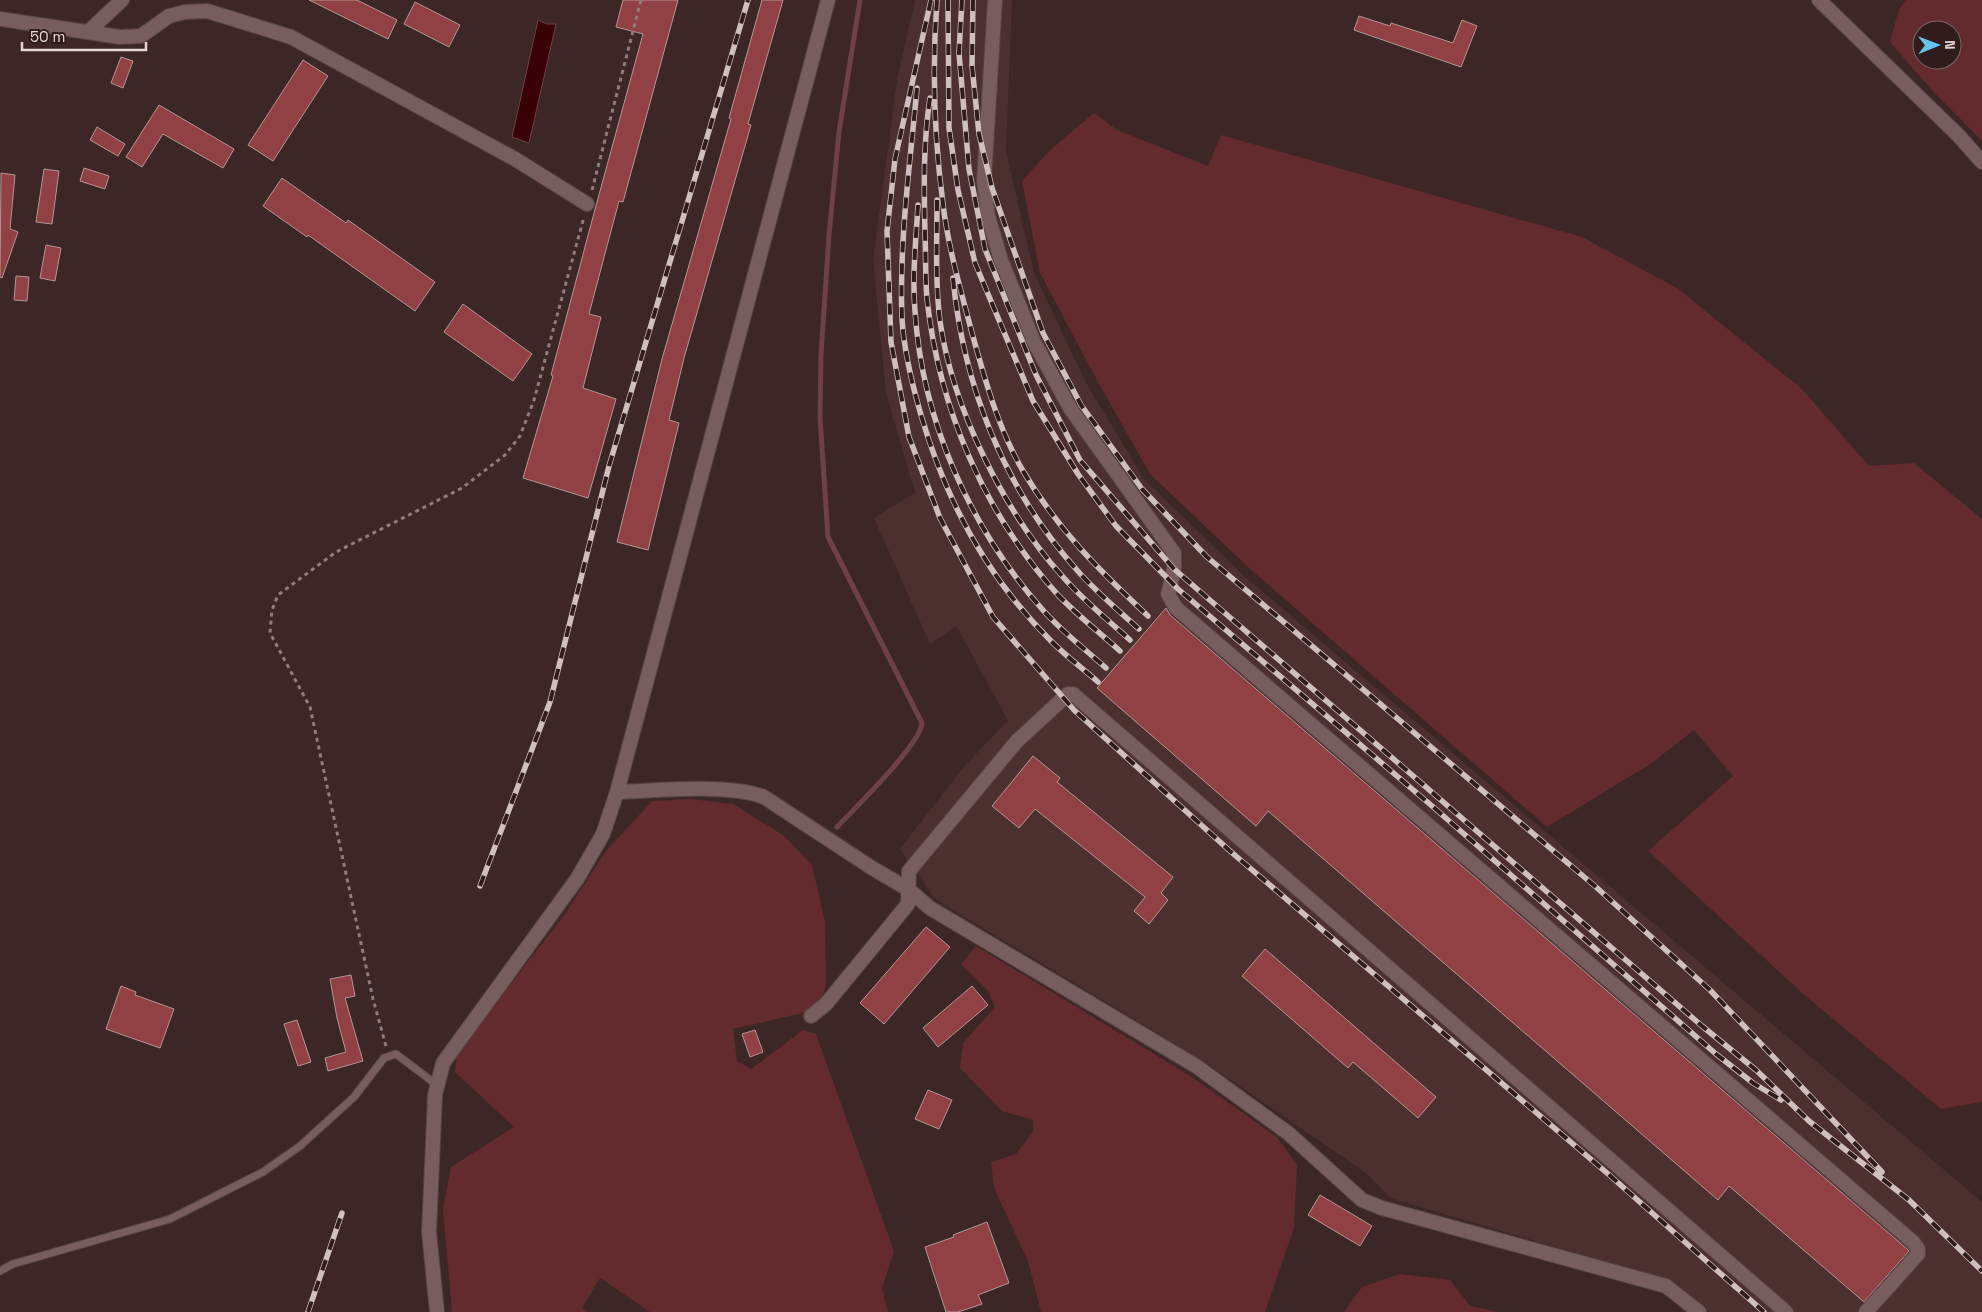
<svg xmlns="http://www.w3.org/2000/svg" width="1982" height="1312" viewBox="0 0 1982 1312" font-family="'Space Grotesk',sans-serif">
	<rect width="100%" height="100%" fill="#3c2626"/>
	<path fill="#4c3030" d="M915,0H1012L1006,151L1034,273L1085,381L1144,479L1244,576L1982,1202V1312H1709L1674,1282L1390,1198L1366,1173L1199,1058L935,899L900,849L962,769L1008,720L956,626L930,644L874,518L915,493L886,393L873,260L897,80Z"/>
	<path fill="#632b2d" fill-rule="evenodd" d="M1906,0H1982V141L1930,88L1890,42L1899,9ZM1922,30H1952V60H1922Z
		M1094,113L1117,130L1208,166L1221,135L1582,237L1677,288L1802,389L1869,466L1914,463L1982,519V1102L1941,1109L1801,992L1648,851L1733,776L1694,730L1652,763L1547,827L1249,568L1150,474L1092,371L1040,273L1022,181L1047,153Z
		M691,799L733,804L783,835L812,865L825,922L826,986L821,1000L803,1013L733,1029L737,1061L751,1069L803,1030L816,1034L894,1251L882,1288L888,1312H650L600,1278L582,1308L587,1312H452L443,1209L451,1167L514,1127L455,1072L457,1053L565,914L606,851L652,801Z
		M976,946L1192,1077L1277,1137L1297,1165L1294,1228L1265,1312H1041L1028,1261L994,1188L991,1162L1016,1154L1033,1131V1120L1002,1111L960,1068L963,1043L995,1007L988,991L961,964Z
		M1400,1274L1450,1280L1470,1306L1499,1312H1344L1362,1287Z"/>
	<path fill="#390008" stroke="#6d4146" d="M538,20L547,24H556L529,143L512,137Z"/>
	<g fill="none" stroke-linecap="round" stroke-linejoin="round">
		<path stroke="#6d4146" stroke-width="5" d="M837,827C855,808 920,745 922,723L828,537L820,417L821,355L829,235L839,132L860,0"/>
	</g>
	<path fill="#914044" stroke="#b39796" d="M309,0H357L397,20L388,39Z
		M623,0H678L623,202L619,201L589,314L601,317L583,388L616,399L588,498L523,478L553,376L551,375L594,213L643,34L616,27Z
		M762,0H783L748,124L751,125L684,358L669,420L679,423L648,550L617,542L662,359L731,119L729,118Z
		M415,2L460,25L449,47L404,24Z
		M1359,16L1390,26L1391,23L1453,43L1462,20L1477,26L1461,67L1354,30Z
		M121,57L133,61L123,88L111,83Z
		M303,60L328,76L273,161L248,145Z
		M159,105L234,149L223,168L163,134L142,167L126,157Z
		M97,127L125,144L118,156L90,140Z
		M84,168L109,176L105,189L80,181Z
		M44,169L59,171L52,224L36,222Z
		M1,173L15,175L10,229L18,232L2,278L0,277Z
		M282,178L346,223L348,220L435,282L415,311L308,235L307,237L263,206Z
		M46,245L61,248L55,281L40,278Z
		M16,276L29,277L27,301L14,300Z
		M463,304L532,354L513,381L444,332Z
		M1166,608L1170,615L1906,1248L1909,1251L1864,1302L1729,1186L1718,1200L1268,811L1256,826L1097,688Z
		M1033,756L1060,778L1057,782L1173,877L1161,893L1168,900L1149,924L1134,911L1145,897L1035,809L1019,828L992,806Z
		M926,927L950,947L884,1024L860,1003Z
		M1265,949L1436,1097L1418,1118L1353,1062L1348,1068L1242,976Z
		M351,975L355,996L345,998L363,1061L328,1071L325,1058L346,1052L337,1018L330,979Z
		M121,986L136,992L135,995L174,1009L160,1048L106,1029Z
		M972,986L988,1005L938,1047L923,1028Z
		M297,1020L311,1062L298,1066L284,1024Z
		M755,1030L763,1052L750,1057L742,1034Z
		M928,1090L952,1100L939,1129L915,1119Z
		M1320,1195L1372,1226L1360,1246L1308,1215Z
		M987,1222L1009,1283L978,1295L982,1304L958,1312H946L925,1247L954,1237L953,1235Z"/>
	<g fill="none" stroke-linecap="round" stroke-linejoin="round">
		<defs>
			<path id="lane" d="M0,1271L13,1264L170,1219L263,1172L300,1146L354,1097L384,1058L396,1054L437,1085"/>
			<path id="street" d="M995,0L984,181L988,216L1001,260L1034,342L1070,408L1174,553V569L1168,594L1176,608L1913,1242L1918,1249V1254L1866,1312
				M1819,0L1959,136L1982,162
				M0,19L120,37L141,36L169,16L185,12L207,11L230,18L291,37L515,159L587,204
				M88,32L122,0
				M617,792C656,791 729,783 764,797L872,868L908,889L930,908L1196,1066L1288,1133L1362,1200L1382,1208L1666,1286L1699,1312
				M811,1016L826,1004L908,904L909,871L1017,741L1068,694H1073L1786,1312
				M437,1312L429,1232L435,1095L443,1063L577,879L603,834L617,792L828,0"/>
		</defs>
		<use href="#lane" stroke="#554343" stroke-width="9"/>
		<use href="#street" stroke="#554343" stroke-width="16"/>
		<path stroke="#8f7c7c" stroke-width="3" stroke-dasharray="4 4" stroke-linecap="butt" d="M592,190L641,0
			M386,1046L373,999L310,707L270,633L272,610L278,595L336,552L462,488L505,455L520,436L534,400L584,217"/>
		<use href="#lane" stroke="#775d5d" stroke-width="7"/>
		<use href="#street" stroke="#775d5d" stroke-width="14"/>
		<defs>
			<path id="rail" d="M931,0L895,159L887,231L891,342L909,437L940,518L993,617L1074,710L1230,851L1607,1173L1764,1312
				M937,0C932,68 934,136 943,204C948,247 961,291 972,333C985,380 998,428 1023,471C1059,531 1098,569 1148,616
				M948,0L949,128L958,190L975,263L1033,401L1078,474L1116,526L1178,589L1432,806L1716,1054L1753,1083L1781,1100
				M962,0L959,53L969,169L985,249L1036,375L1080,460L1174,569L1702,1026L1756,1070L1809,1121L1909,1200L1982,1271
				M973,0L972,66L979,134L992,188L1043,333L1081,405L1142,489L1207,557L1596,887L1710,990L1882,1172
				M917,88C910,165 899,241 902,319C904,351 912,384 921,415C946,501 988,579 1052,642C1066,656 1082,668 1098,682
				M930,98C923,143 924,189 925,234C926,256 925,278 927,299C939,408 984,513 1058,595C1077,615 1099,632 1120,651
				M937,200C937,240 935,281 940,321C952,407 1005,514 1064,578C1084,601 1108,620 1130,640
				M918,205C916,240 912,276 915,311C922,420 970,528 1042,609C1061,631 1085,649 1106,668
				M953,278C963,385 1004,488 1076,569C1095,591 1118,610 1139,629
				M480,886L550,702L609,466L748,0
				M308,1312L342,1213"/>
		</defs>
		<use href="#rail" stroke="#cfbfbf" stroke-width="5.5"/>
		<use href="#rail" stroke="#311c1c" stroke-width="4" stroke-dasharray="11" stroke-linecap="butt"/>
	</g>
	<g transform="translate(1937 45) rotate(89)"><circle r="24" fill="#311c1c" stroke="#7a6767"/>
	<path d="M0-4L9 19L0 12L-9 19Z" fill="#66c4ef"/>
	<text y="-8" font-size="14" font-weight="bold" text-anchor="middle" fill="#e7d8d8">N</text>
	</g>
	<path d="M22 42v8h124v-8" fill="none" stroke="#e7d8d8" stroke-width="2.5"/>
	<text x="30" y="42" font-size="15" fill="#e7d8d8" stroke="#311c1c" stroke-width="4" paint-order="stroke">50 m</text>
</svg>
